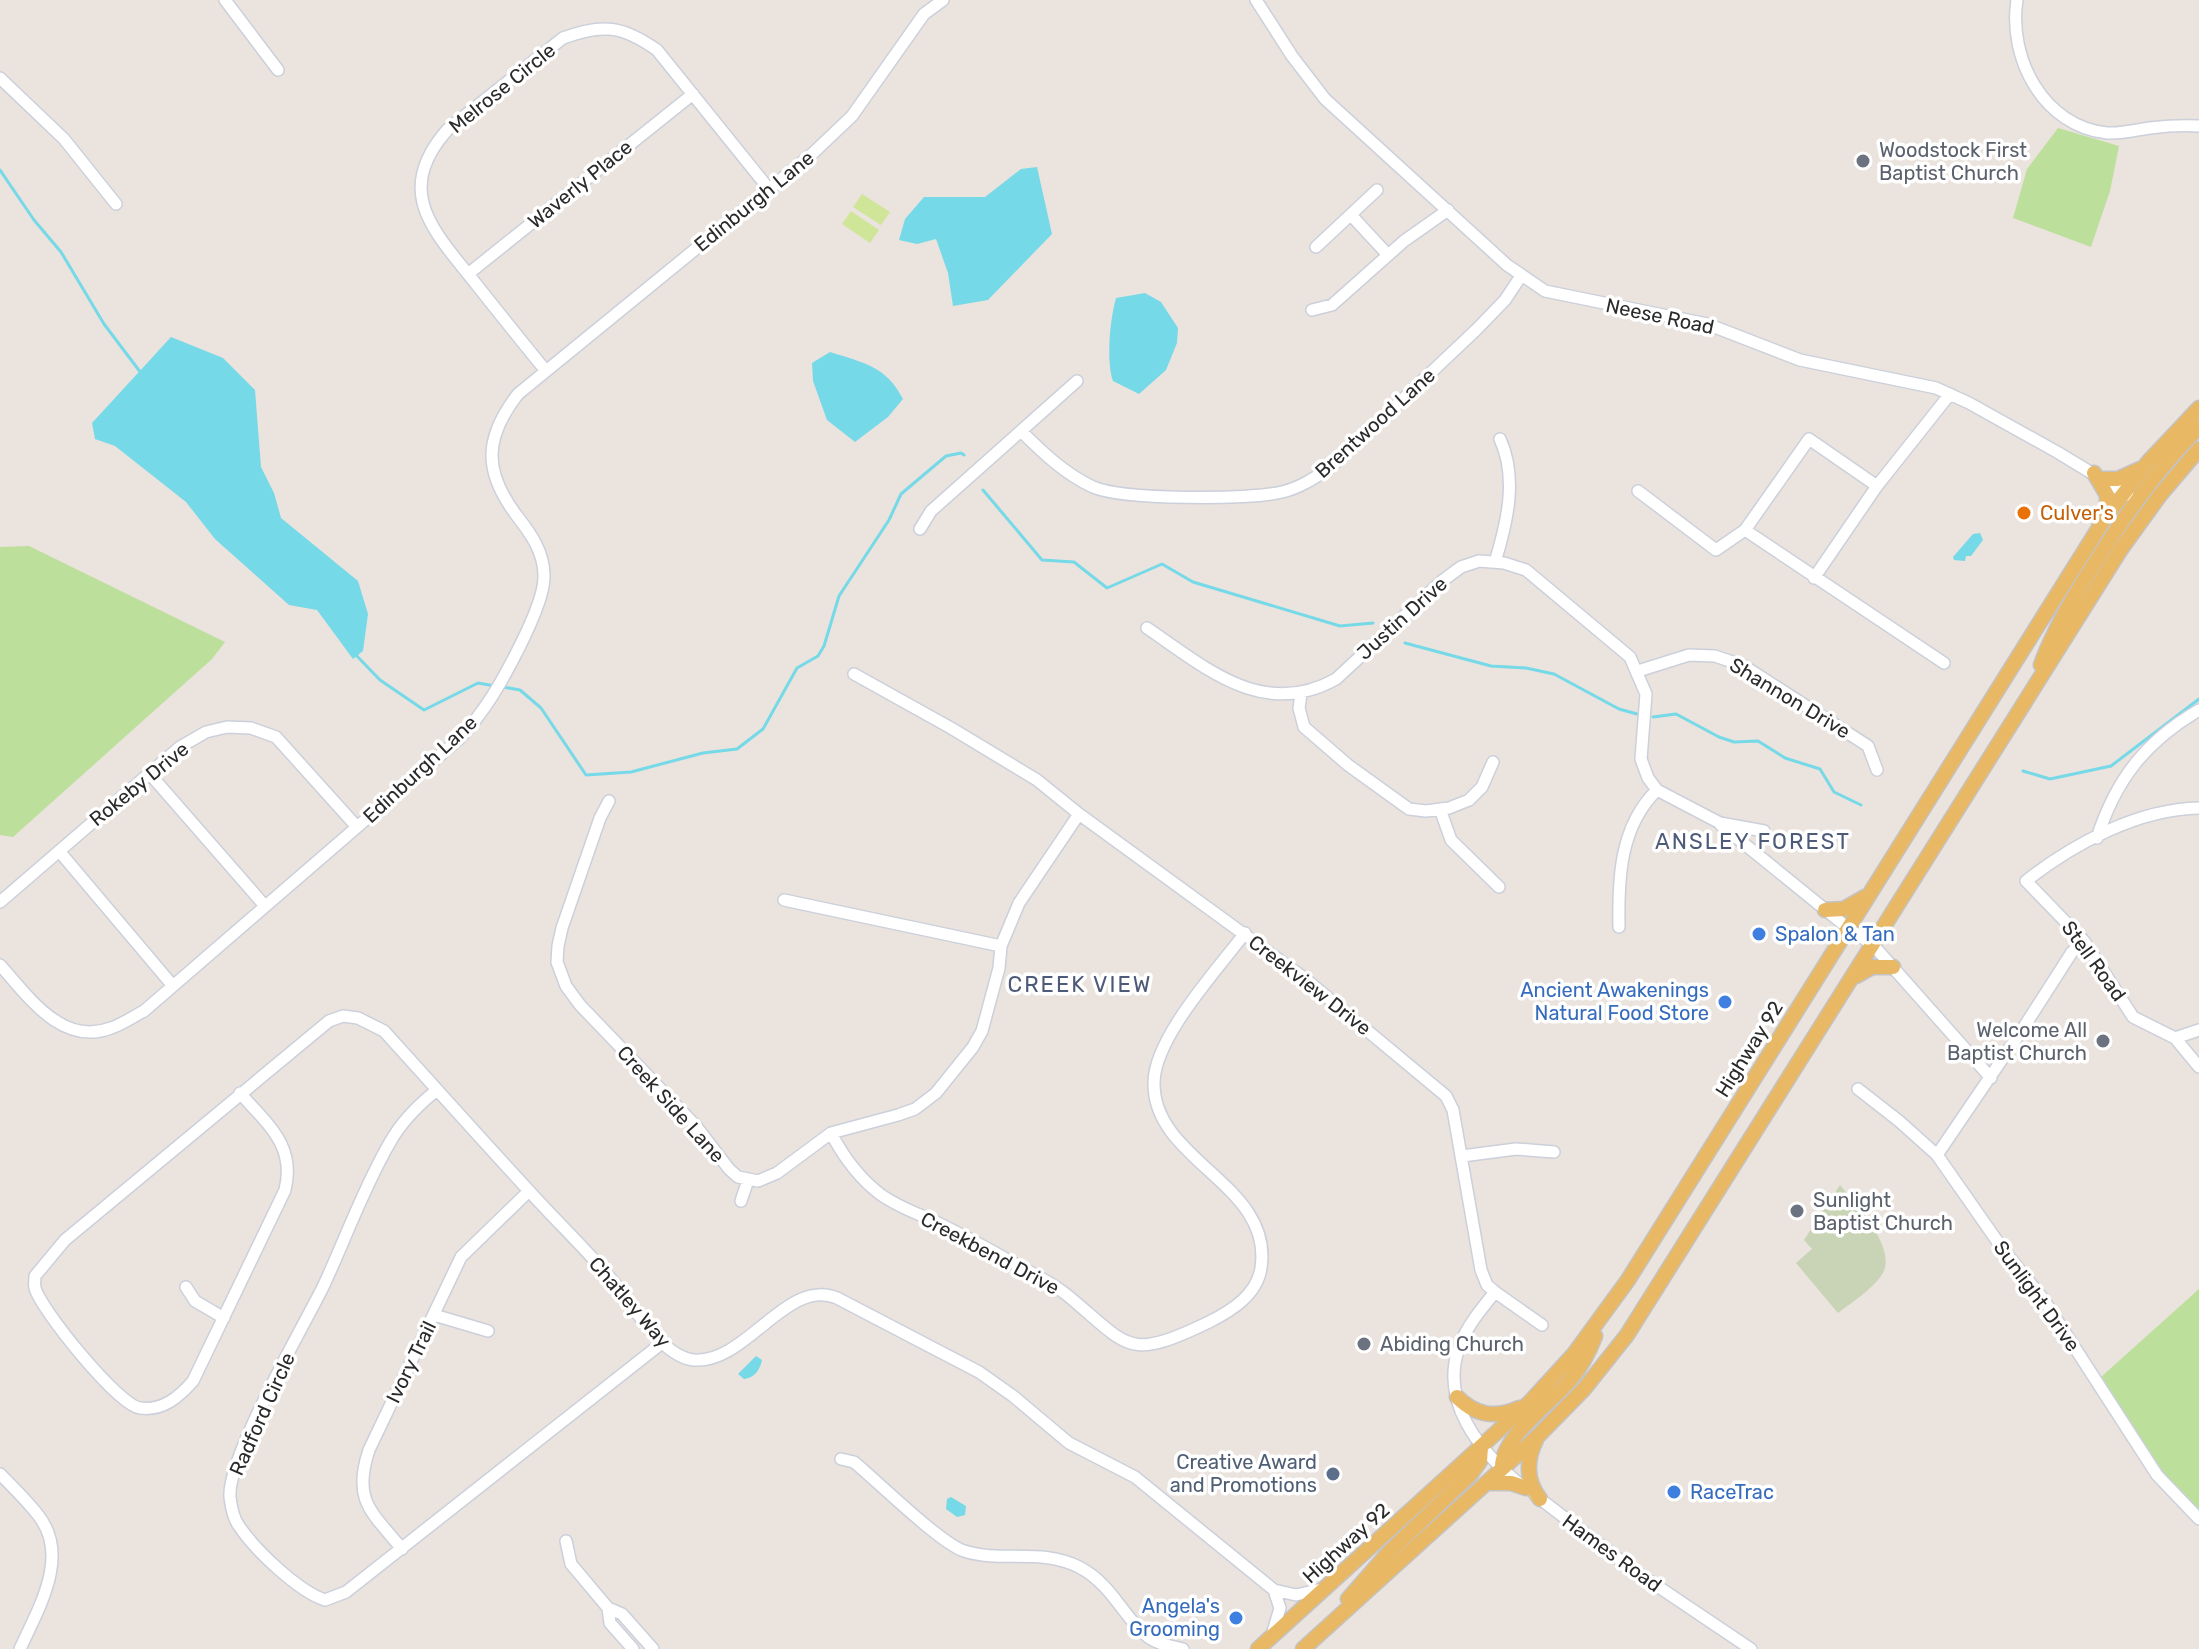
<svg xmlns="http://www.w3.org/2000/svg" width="2199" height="1649" viewBox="0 0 2199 1649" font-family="Rubik,sans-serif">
	<rect width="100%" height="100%" fill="#ebe3dd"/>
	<path fill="#bcdf9c" d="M2058,128L2119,146L2110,191L2091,247L2013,218L2027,169Z
		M29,546L225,642L212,659L13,837L0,835V547Z
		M2199,1289V1515L2121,1426L2091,1386Z"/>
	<path fill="#c8d4b5" d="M1840,1185C1856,1205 1900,1250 1881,1276C1870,1291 1852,1302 1838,1313L1796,1263L1812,1249L1804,1240Z"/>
	<path fill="#cfe698" d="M862,194L890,212L881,225L853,207Z
		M851,211L879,230L870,243L842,224Z"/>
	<path fill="#75d9e8" d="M1037,167L1052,234L988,300L953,306L948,273L936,239L917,244L899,240L905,219L924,197H985L1021,169Z
		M1145,293L1161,302L1178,328L1177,343L1166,370L1139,394L1113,381C1106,361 1110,319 1116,298Z
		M171,337L223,358L255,390L261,467L274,493L281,518L358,581L368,614L363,651L353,659L317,610L289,605L215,539L186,502L115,446L95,439L92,423Z
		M830,352C864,363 886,366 903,399L888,417L855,442L827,420L813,381L812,363Z
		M1980,533L1983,540L1971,556H1966L1965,561L1954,560L1953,557L1973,534Z
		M756,1356L762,1360C760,1370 754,1378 744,1379L738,1374Z
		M951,1497L966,1506L965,1515L957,1517L946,1509L947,1499Z"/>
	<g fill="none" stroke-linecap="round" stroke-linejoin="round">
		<path stroke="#75d9e8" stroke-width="3" d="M0,170L34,220L61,252L104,324L141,373
			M983,490L1042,560L1074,562L1107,588L1162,564L1193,582L1340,626L1373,623
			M1405,643L1491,666L1526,668L1554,674L1619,709L1637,714
			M354,653L380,680L424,710L478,683L495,686
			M503,687L520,690L541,708L586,775L631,772L703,753L737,749L763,729L797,668L818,656L824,646L839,596L889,520L901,494L946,456L961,453L964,455
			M1653,717L1676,714L1719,737L1734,742L1758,741L1785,758L1820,769L1834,792L1861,805
			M2023,771L2050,779L2111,766L2199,699"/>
		<defs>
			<path id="minor" d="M225,0L278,70
				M1256,0L1292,56L1325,99L1507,265L1545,291L1707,324L1800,360L1936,388L1969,403L2057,452L2128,495
				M2017,0C2008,58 2043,126 2107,133C2121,134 2136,130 2150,128C2166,126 2182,125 2199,126
				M0,78L64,139L116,204
				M1351,215L1388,255
				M1316,247L1377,190
				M468,274L693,94
				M1312,310L1332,305L1404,241L1448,210
				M546,371C522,342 499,313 476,284C434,231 392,192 448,129L563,38C603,23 623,26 657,50L769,189
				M1021,431C1043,453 1065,474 1093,487C1123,500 1249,500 1282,492C1300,488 1316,477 1331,467L1477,329L1505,300L1521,276
				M1638,491L1716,550L1745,530L1809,439L1877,486
				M920,529L931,511L1077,381
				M1745,530L1944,663
				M1495,562C1507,523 1518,478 1500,439
				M1814,578L1877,486L1950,394
				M1147,628C1206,668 1263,720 1336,679L1442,581L1461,567L1479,561L1504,563L1526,570L1630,657L1646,694L1641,759L1648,778L1657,790L1720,823L1764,831
				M1638,671L1689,655L1715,656L1744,666L1868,746L1877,770
				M854,674L951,728L1037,780L1079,814L1304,978L1446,1096L1453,1110L1481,1270L1487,1285L1495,1292L1542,1325
				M1301,694L1299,708L1304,727L1348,765L1409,809L1426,811L1449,808L1469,800L1482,787L1493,762
				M149,773L265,906
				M609,801L600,818L562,928L558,946L557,962L566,986L580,1005L696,1126L729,1169L738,1177L758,1181L777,1173L831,1133L898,1115L915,1109L936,1093L973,1047L982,1031L999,968L1001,946L1019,903L1079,814
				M2199,808C2138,809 2073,844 2026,881L2084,941L2133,1017L2175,1038L2199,1067
				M1440,809L1451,840L1499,887
				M1721,825L1848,928L1873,945L1991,1078
				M2097,838C2116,779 2146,741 2199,710
				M59,851L173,986
				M784,900L1001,946
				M0,902L180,747L206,732L227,727L251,728L276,737L357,827
				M1619,927C1618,878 1620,826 1657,790
				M0,965C28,996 62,1047 111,1028C123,1024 134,1016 144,1011L459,739C466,731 473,724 479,715C498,691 545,606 544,576C544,552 531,534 517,516C483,471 484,438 518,394L812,154L852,116L924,14L943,0
				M2175,1038L2199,1030
				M1858,1089L1899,1121L1937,1155L2002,1248L2044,1300L2157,1475L2199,1519
				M437,1090C418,1105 401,1122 389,1144C363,1189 345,1240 323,1287C302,1329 227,1458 230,1497C231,1506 233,1518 239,1526C255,1550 298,1591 325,1600L346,1592L662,1343
				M240,1093C267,1124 296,1145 285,1190L193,1381C179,1397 163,1411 140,1408C118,1405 41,1310 35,1288C34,1284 35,1280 35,1276L65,1240L329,1021L343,1016L358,1018L384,1031C433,1085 481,1139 531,1193C559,1224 590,1253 617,1286C635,1309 663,1357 694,1360C746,1364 787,1277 837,1298L979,1372L1013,1396L1069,1443L1135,1477L1274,1590L1280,1608L1272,1635
				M831,1133C843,1156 859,1178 880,1194C896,1206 916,1213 934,1221C956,1232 978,1243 999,1255C1021,1268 1047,1279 1067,1295C1130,1347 1126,1362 1209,1322C1231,1311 1257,1295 1261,1268C1274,1184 1152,1161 1154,1082C1155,1037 1217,970 1245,933
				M1937,1155L2022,1030L2072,952L2084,941
				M1462,1156L1516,1149L1554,1152
				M741,1201L748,1180
				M186,1287L195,1301L224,1318
				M1495,1292C1482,1308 1467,1326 1460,1345C1438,1401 1480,1452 1521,1485
				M434,1315L488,1331
				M841,1459L854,1462C877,1481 940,1543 964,1551C1002,1563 1042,1548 1079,1567C1113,1585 1122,1616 1148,1637C1157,1644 1171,1646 1183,1649
				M0,1474C13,1487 27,1501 38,1515C71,1556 38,1609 20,1649
				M1535,1495L1629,1567L1751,1649
				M566,1541L571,1564L608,1608L622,1614L653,1649
				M402,1549C372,1512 352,1501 369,1450L461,1257L529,1191
				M1274,1590L1296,1595L1322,1589
				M608,1608L610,1623L633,1649"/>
			<path id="major" d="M2094,473L2107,495V515
				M2103,479H2118L2140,469
				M2041,665C2054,629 2073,598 2093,566C2125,515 2157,469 2199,427
				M1825,910L1844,909L1865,897
				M1856,976L1872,967H1893
				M1457,1397C1475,1415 1495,1419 1519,1408
				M1536,1440C1526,1460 1526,1481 1540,1499
				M1502,1469C1500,1438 1551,1403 1570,1380C1581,1367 1589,1352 1595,1336
				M1486,1483H1511L1526,1488
				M1348,1599L1389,1552L1470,1475L1480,1461L1481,1447
				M1258,1649L1530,1402L1574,1354L1628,1280L2107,515L2149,461L2199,408
				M1303,1649L1537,1437L1584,1389L1627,1335L2121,549L2160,495L2199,449"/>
		</defs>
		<use href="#minor" stroke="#cbd0db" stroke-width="14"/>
		<use href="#major" stroke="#c3c3c3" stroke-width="17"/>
		<use href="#minor" stroke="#fff" stroke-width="11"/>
		<use href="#major" stroke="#e9b864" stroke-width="14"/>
	</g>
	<g fill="#6b7280" stroke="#fff" stroke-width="3">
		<circle cx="1863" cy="161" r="8"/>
		<circle cx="2103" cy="1041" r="8"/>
		<circle cx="1797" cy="1211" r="8"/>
		<circle cx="1364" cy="1344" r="8"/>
	</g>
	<circle fill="#e8710a" stroke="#fff" stroke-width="3" cx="2024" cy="513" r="8"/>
	<g fill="#3f7fe0" stroke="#fff" stroke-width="3">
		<circle cx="1759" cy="934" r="8"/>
		<circle cx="1725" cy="1002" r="8"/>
		<circle cx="1674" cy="1492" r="8"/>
		<circle cx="1236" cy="1618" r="8"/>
	</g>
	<circle fill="#5c6f8a" stroke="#fff" stroke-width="3" cx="1333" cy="1474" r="8"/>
	<g text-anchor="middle" stroke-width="7" stroke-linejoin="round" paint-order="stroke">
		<g font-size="20" fill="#2a2a2a" stroke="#fff">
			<text transform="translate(502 88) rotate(-39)" y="7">Melrose Circle</text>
			<text transform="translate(580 184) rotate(-39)" y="7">Waverly Place</text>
			<text transform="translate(754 201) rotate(-39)" y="7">Edinburgh Lane</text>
			<text transform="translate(1660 316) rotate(12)" y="7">Neese Road</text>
			<text transform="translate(1375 423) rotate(-42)" y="7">Brentwood Lane</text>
			<text transform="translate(1402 618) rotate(-42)" y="7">Justin Drive</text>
			<text transform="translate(1790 698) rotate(31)" y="7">Shannon Drive</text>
			<text transform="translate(420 769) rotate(-43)" y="7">Edinburgh Lane</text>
			<text transform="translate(139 784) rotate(-39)" y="7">Rokeby Drive</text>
			<text transform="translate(2094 961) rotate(54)" y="7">Stell Road</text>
			<text transform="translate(1310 985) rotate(38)" y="7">Creekview Drive</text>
			<text transform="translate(1749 1049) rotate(-58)" y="7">Highway 92</text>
			<text transform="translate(671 1104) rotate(48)" y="7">Creek Side Lane</text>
			<text transform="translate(990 1253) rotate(28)" y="7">Creekbend Drive</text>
			<text transform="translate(2037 1296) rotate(54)" y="7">Sunlight Drive</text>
			<text transform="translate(630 1302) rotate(49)" y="7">Chatley Way</text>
			<text transform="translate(411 1362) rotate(-64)" y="7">Ivory Trail</text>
			<text transform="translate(262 1414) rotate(-66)" y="7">Radford Circle</text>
			<text transform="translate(1346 1543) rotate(-42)" y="7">Highway 92</text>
			<text transform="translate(1612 1553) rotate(36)" y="7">Hames Road</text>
		</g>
		<g font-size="20" fill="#5b616d" stroke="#fff" text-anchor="start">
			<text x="1879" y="157">Woodstock First<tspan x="1879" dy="23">Baptist Church</tspan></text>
			<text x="2087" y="1037" text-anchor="end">Welcome All<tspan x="2087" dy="23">Baptist Church</tspan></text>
			<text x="1813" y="1207">Sunlight<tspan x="1813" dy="23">Baptist Church</tspan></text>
			<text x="1380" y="1351">Abiding Church</text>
		</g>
		<g font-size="20" fill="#c56008" stroke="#fff" text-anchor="start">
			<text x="2040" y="520">Culver's</text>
		</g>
		<g font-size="20" fill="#366cbe" stroke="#fff" text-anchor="start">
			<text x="1775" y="941">Spalon &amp; Tan</text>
			<text x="1709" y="997" text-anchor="end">Ancient Awakenings<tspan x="1709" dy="23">Natural Food Store</tspan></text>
			<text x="1690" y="1499">RaceTrac</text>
			<text x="1220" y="1613" text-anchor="end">Angela's<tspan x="1220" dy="23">Grooming</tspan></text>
		</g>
		<g font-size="20" fill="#4e5e75" stroke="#fff" text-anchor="end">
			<text x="1317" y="1469">Creative Award<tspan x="1317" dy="23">and Promotions</tspan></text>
		</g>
		<g font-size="22" letter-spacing="2" fill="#4d5a78" stroke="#fff">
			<text x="1753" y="849">ANSLEY FOREST</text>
			<text x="1080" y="992">CREEK VIEW</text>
		</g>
	</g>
</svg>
